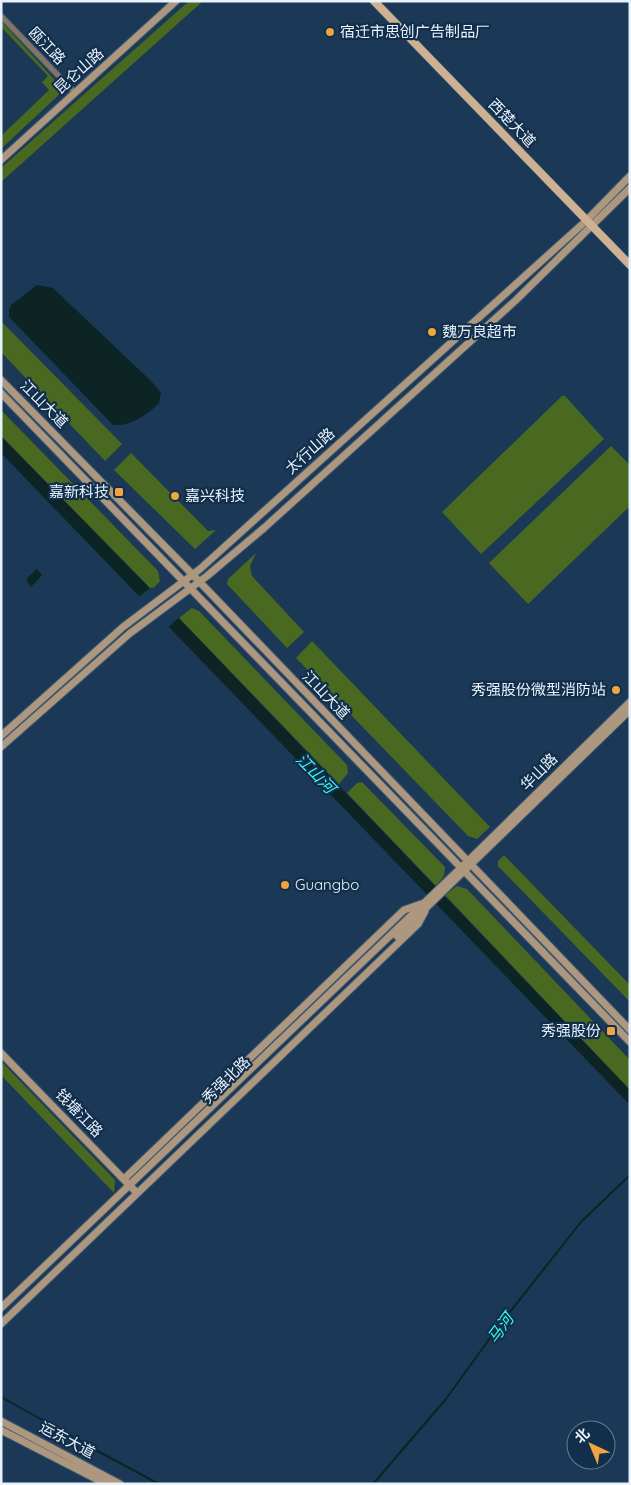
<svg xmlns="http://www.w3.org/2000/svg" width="631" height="1485" viewBox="0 0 631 1485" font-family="Quicksand,'Noto Sans SC',sans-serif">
	<rect width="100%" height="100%" fill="#1b3956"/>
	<path fill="#496920" d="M189,1H203L1,182V168Z
		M1,21L64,90L1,149V136L49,90L42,82L48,76L1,27Z
		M1,321L122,444L105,461L1,352Z
		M562,396H565L604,439L481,554L442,512Z
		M1,410L158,571L160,581L152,590L1,436Z
		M611,446L630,465V506L528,604L489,563Z
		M131,453L208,531L216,530L195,549L114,470Z
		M256,553L250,566L252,576L304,632L287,648L227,584L228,579Z
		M192,608L199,611L347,765L348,773L339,784L179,618Z
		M312,641L490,827L477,839L468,836L296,658Z
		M362,782L445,867L444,876L436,886L347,793L357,783Z
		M504,855L630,985V1002L498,866V861Z
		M457,886L467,889L630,1060V1090L445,895Z
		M1,1061L115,1180L114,1193L1,1075Z"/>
	<path fill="#0c2423" d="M37,285L53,288L152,382L161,393L159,403C149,414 129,427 113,425L9,317V310L11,305Z
		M1,436L174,613L630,1090V1105L1,453Z
		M37,569L42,575L31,587L26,579Z"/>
	<path fill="#1b3956" d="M152,587L181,616L167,628L138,597Z"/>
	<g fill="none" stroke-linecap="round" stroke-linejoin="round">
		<path stroke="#0c2423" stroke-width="2" d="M1,1397L84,1443
			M92,1448L159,1484
			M373,1484L446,1399L498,1327L581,1222L630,1175"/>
		<defs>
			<path id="street" d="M1,16L75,93"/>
			<path id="secondary" d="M1,160L176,1
				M1,380L192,574L630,1030
				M1,393L630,1042
				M1,736L123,627L200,569L587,220L630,176
				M1,747L129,634L207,576L264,528L516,300L630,188
				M397,936L630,710
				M1,1053L137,1193
				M124,1179L404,910L421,904
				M1,1308L467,862L630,702
				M1,1324L418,924L425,911
				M1,1421L120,1484
				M1,1430L106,1484"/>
			<path id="primary" d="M374,1L630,265"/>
		</defs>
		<use href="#street" stroke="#3c5771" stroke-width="7"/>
		<use href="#secondary" stroke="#3c5771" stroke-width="9"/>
		<use href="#primary" stroke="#3c5771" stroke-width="9"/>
		<use href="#street" stroke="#827566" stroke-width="5"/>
		<use href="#secondary" stroke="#ad977f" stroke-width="7"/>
		<use href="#primary" stroke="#cdb192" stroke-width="8"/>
	</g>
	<g fill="#f1a540" stroke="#112e4a" stroke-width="2">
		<circle cx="330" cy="32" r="5"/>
		<circle cx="432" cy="332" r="5"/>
		<rect x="114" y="487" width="10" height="10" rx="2.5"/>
		<circle cx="175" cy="496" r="5"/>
		<circle cx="616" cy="690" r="5"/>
		<circle cx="285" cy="885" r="5"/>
		<rect x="606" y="1026" width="10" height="10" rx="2.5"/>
	</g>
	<g text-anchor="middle" stroke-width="4.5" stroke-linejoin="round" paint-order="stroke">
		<g font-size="15" fill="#e8f2fd" stroke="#112e4a" text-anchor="start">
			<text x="340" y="37">宿迁市思创广告制品厂</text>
			<text x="442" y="337">魏万良超市</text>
			<text x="109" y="497" text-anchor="end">嘉新科技</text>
			<text x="185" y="501">嘉兴科技</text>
			<text x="606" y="695" text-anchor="end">秀强股份微型消防站</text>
			<text x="295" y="890">Guangbo</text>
			<text x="601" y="1036" text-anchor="end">秀强股份</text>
		</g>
		<g font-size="15" fill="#e8f2fd" stroke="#112e4a">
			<text transform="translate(47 46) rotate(46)" y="5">瓯江路</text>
			<text transform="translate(79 71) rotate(-42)" y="5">昆仑山路</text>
			<text transform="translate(512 123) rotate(46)" y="5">西楚大道</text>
			<text transform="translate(44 404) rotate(45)" y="5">江山大道</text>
			<text transform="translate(310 451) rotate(-42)" y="5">太行山路</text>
			<text transform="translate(326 695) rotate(46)" y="5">江山大道</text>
			<text transform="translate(539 772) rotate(-45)" y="5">华山路</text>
			<text transform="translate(226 1080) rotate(-44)" y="5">秀强北路</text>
			<text transform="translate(79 1113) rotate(46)" y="5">钱塘江路</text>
			<text transform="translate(67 1440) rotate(28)" y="5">运东大道</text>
		</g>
		<g font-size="16" font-style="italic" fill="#35f9f0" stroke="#112e4a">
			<text transform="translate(316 773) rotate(46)" y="6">江山河</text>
			<text transform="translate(500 1328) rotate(-53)" y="6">马河</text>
		</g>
	</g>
	<rect width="631" height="1485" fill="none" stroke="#e8f2fd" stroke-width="5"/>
	<g transform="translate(591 1445) rotate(316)"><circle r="24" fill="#112e4a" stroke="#677c92"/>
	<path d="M0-4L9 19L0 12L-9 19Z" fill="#f1a540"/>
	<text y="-8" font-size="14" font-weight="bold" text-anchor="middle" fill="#e8f2fd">北</text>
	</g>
</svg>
